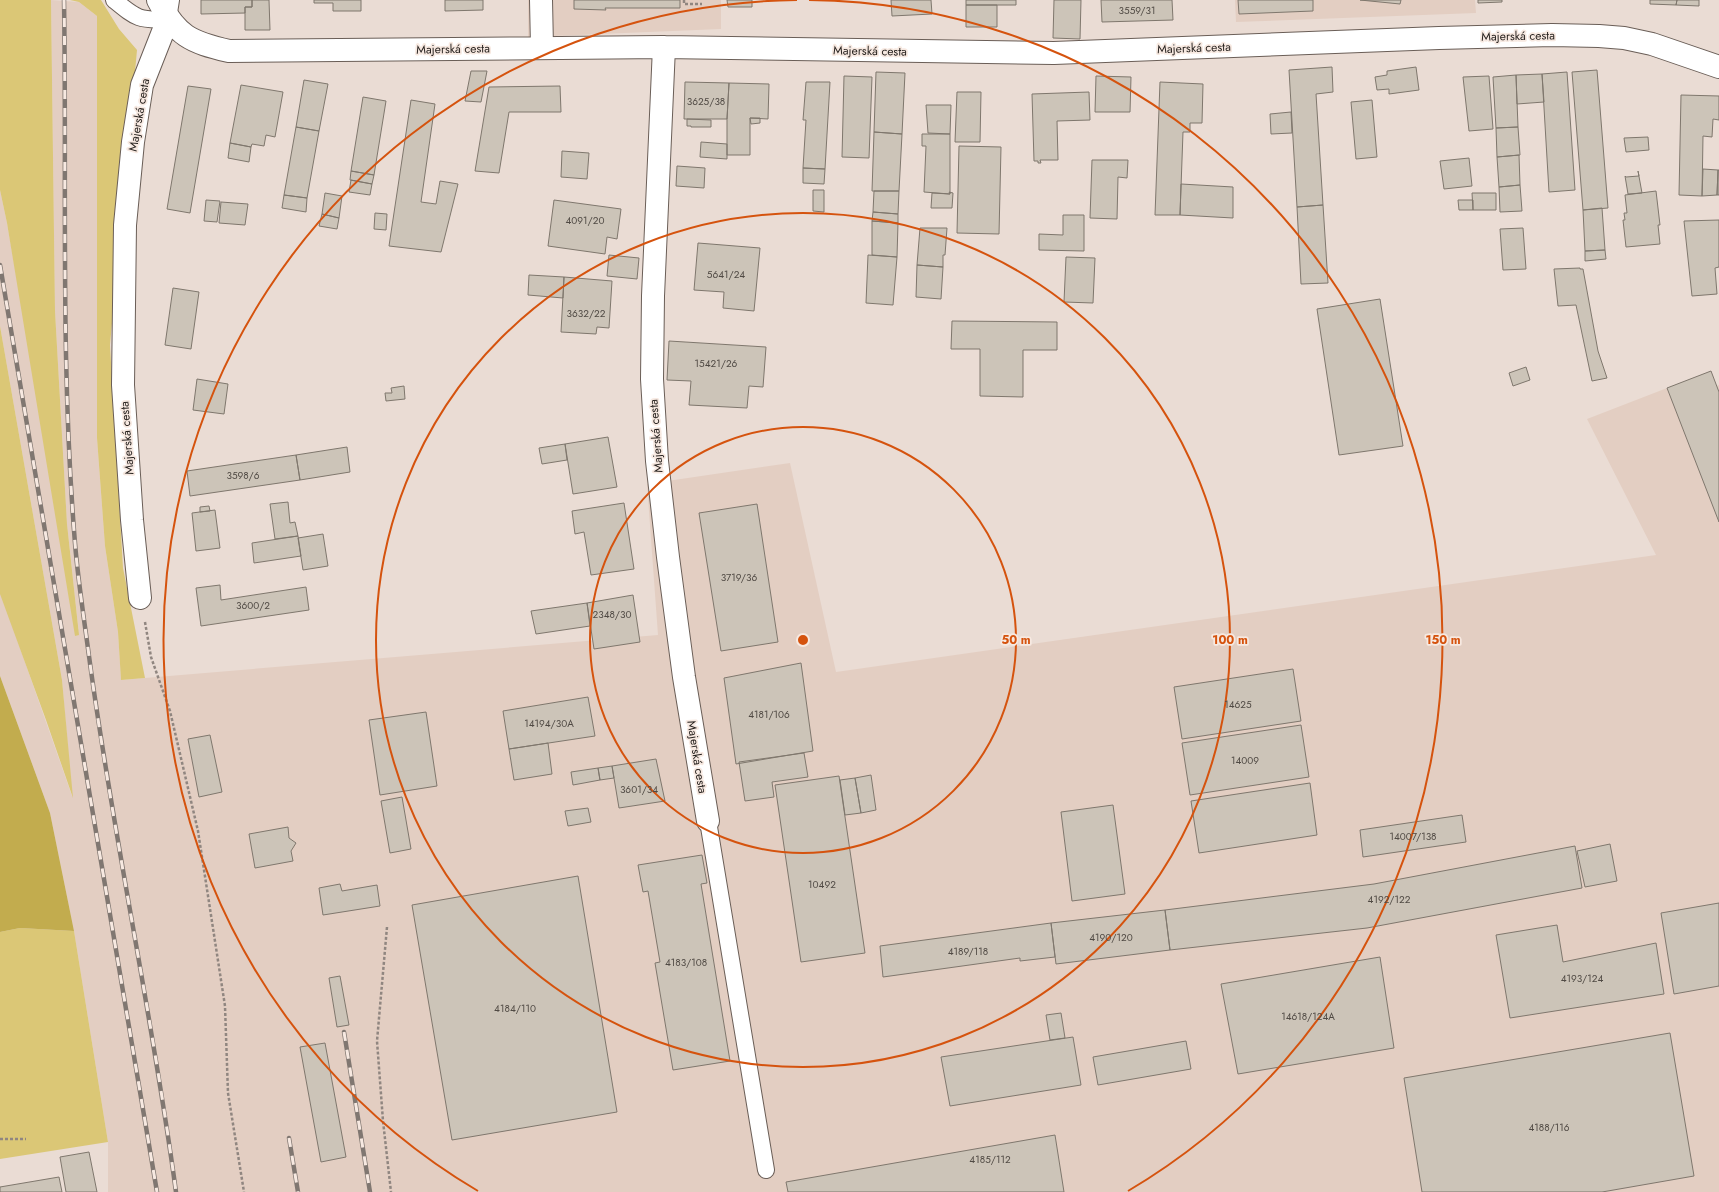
<svg xmlns="http://www.w3.org/2000/svg" width="1719" height="1192" viewBox="0 0 1719 1192" font-family="Jost,sans-serif">
	<rect width="100%" height="100%" fill="#eadcd4"/>
	<path fill="#e3cec2" d="M51,0L79,2L97,16V438L105,546L118,632L121,680L658,635L647,484L790,463L836,672L1656,555L1587,419L1711,371L1716,386L1719,385V1192H108V1142L74,931L50,813L0,676V591L72,796L62,680L0,326V190L7,223L79,634L67,524L55,311Z
		M528,0H721V29L528,37Z
		M1235,0H1475L1476,13L1236,22Z"/>
	<path fill="#dbc776" d="M0,0H51L55,311L67,524L79,635L75,636L7,223L0,190Z
		M70,0H101L119,29L137,50L110,345L123,568L145,678L121,680L118,632L105,546L97,438V16L79,2Z
		M0,326L62,680L73,798L46,720L0,594Z
		M20,928L74,931L108,1142L0,1159V932Z"/>
	<path fill="#c2ac4e" d="M0,676L50,813L74,931L20,928L0,932Z"/>
	<path fill="#ccc4b8" stroke="#7f776d" d="M201,0H252V7H245V13L201,14Z
		M252,0H269L270,30H245V7H252Z
		M314,0H361V11H333V3H314Z
		M445,0H483V10L445,11Z
		M574,0H680V8H605L606,10L574,9Z
		M727,0H752V7H728Z
		M891,0H931L932,14L892,16Z
		M966,0H1016V5H966Z
		M1054,0H1081L1080,39L1053,38Z
		M1101,0H1172L1173,20L1102,22Z
		M1238,0H1313V11L1239,14Z
		M1360,0H1401L1400,4Z
		M1478,0H1502V2L1478,3Z
		M1650,0H1677L1676,5L1650,4Z
		M1677,0H1699V6L1676,5Z
		M966,5H997V27H966Z
		M1332,67L1333,92L1316,94L1323,205L1297,207L1289,70Z
		M1416,67L1419,90L1389,94V89L1377,90L1375,77L1387,75V71Z
		M1597,70L1608,208L1583,210L1572,72Z
		M471,71H487L481,102L465,101Z
		M876,72L905,73L902,134L874,132Z
		M1567,72L1575,190L1549,192L1542,74Z
		M1542,74L1544,102L1517,104L1516,75Z
		M1516,75L1518,127L1496,128L1493,77Z
		M844,76L872,77L869,158L842,157Z
		M1096,76L1131,77L1130,112H1095Z
		M1489,76L1493,129L1469,131L1463,77Z
		M304,80L328,84L319,131L296,127Z
		M685,82L729,83L727,119H684Z
		M806,82H830L825,169L803,168L806,120H803Z
		M1160,82L1203,84L1202,123H1190V132H1183L1180,215H1155Z
		M729,83L769,84L768,119L750,118V155H727V119Z
		M241,85L283,92L275,137L266,135L264,146L252,144L251,147L230,143Z
		M188,86L211,89L190,213L167,209Z
		M560,86L561,112H509L499,173L475,171L489,87Z
		M957,92H981L980,142H955Z
		M1089,92L1090,120L1057,121L1058,160H1040L1041,163H1038V161H1034L1032,94Z
		M1681,95L1719,96V120L1713,119L1712,137L1703,136L1702,196L1679,195Z
		M363,97L386,101L374,175L351,171Z
		M411,100L435,104L421,202L436,204L440,181L458,184L441,252L389,246Z
		M1372,100L1377,157L1356,159L1351,102Z
		M926,105H951L950,134L928,133Z
		M1291,112L1292,133L1271,134L1270,114Z
		M750,118H760V123L751,124Z
		M687,119L711,120V127H691V126H687Z
		M296,127L319,131L307,198L284,195Z
		M1518,127L1520,155L1497,157L1496,128Z
		M874,132L902,134L899,191H872Z
		M922,134H950V194L924,192L926,146H922Z
		M1648,137L1649,150L1626,152L1624,138Z
		M701,142L727,144V159L700,157Z
		M230,143L251,147L249,162L228,158Z
		M959,146L1001,147L999,234L957,233Z
		M562,151L589,153L587,179L561,177Z
		M1519,155L1520,185L1499,187L1497,157Z
		M1469,158L1472,186L1444,189L1440,161Z
		M1092,160H1128L1127,178L1118,177L1117,219L1090,218Z
		M677,166L705,168L704,188L676,186Z
		M803,168L825,169L824,184L803,183Z
		M1703,169L1718,170L1717,195L1702,196Z
		M1718,170H1719V195H1717Z
		M351,171L374,175L372,184L350,180Z
		M1638,171L1642,193L1628,194L1625,176L1626,177L1639,176Z
		M351,180L372,184L370,195L349,192Z
		M1181,184L1233,187V218L1180,215Z
		M1520,185L1522,211L1500,212L1499,187Z
		M813,190H824V212L813,211Z
		M874,191H899L898,214L873,212Z
		M1656,191L1660,225H1658L1660,244L1626,247L1623,220H1625L1624,213H1627L1625,195Z
		M949,192L953,193L952,208H931L932,193L950,194Z
		M325,193L342,196L339,218L322,214Z
		M1472,193H1496V210H1473Z
		M284,195L307,198L306,212L282,208Z
		M206,200L220,201L217,222L204,221Z
		M554,200L621,209L617,239L607,237L605,254L548,246Z
		M1458,200H1473V210H1459Z
		M221,202L248,204L245,225L219,223Z
		M1323,205L1328,283L1301,284L1297,207Z
		M1602,208L1605,250L1585,251L1583,210Z
		M873,212L898,214V223L872,221Z
		M375,213L387,214L386,230L374,229Z
		M322,214L339,218L337,229L319,226Z
		M1063,215H1084V251L1039,250V234L1063,235Z
		M1719,220V267L1715,268L1717,294L1692,296L1684,221Z
		M872,221L898,223L897,257L872,255Z
		M920,228H947L945,255H943V267L917,265Z
		M1523,228L1526,269L1503,270L1500,229Z
		M698,243L760,248L754,311L723,308L724,292L694,290Z
		M1605,250L1606,259L1585,261V251Z
		M609,255L639,258L637,279L607,276Z
		M868,255L897,257L893,305L866,303Z
		M1066,257L1095,258L1093,303L1064,302Z
		M917,265L943,267L941,299L916,297Z
		M1580,268V269H1583L1598,351L1607,378L1592,381L1576,305L1558,306L1554,269Z
		M529,275L564,277L563,298L528,295Z
		M564,277L612,281L609,328L597,327L596,334L561,332Z
		M173,288L199,292L191,349L165,345Z
		M1380,299L1403,446L1339,455L1317,309Z
		M952,321L1057,322V350H1023V397L980,396V349H951Z
		M669,341L766,347L763,387L749,386L747,408L689,405L691,381L667,380Z
		M1526,367L1530,380L1513,386L1509,373Z
		M1711,371L1719,392V522L1667,388Z
		M197,379L228,384L224,414L193,410Z
		M404,386L405,399L386,401L385,393H392L391,388Z
		M608,437L617,487L573,494L565,444Z
		M565,444L567,460L542,464L539,448Z
		M347,447L350,472L300,480L296,455Z
		M296,455L300,480L190,496L187,471Z
		M288,502L290,523L295,522L298,536L275,539L270,504Z
		M624,503L634,569L591,575L584,532L575,534L572,511Z
		M757,504L778,642L721,651L699,513Z
		M209,506L210,511L200,512V507Z
		M215,510L220,548L196,551L192,513Z
		M323,534L328,566L303,570L298,538Z
		M298,536L301,556L254,563L252,543Z
		M220,585L221,600L306,587L309,610L201,626L196,588Z
		M633,595L640,642L594,649L587,603Z
		M587,603L590,626L536,634L531,611Z
		M801,663L813,751L736,764L724,678Z
		M1293,669L1301,721L1182,739L1174,687Z
		M588,697L595,736L509,749L503,711Z
		M426,712L437,786L380,795L369,720Z
		M1301,725L1309,777L1190,795L1182,743Z
		M210,735L222,792L199,797L188,739Z
		M548,743L552,774L514,780L509,749Z
		M804,753L808,777L772,782L774,797L745,801L739,762Z
		M656,759L665,801L619,808L612,766Z
		M612,766L614,778L600,780L598,768Z
		M598,768L600,780L573,785L571,772Z
		M871,775L876,810L861,813L855,778Z
		M839,776L865,953L801,962L775,785Z
		M855,778L861,813L845,815L840,780Z
		M1310,783L1317,835L1199,853L1191,801Z
		M402,797L411,849L390,853L381,801Z
		M1113,805L1125,894L1072,901L1061,812Z
		M588,808L591,822L568,826L565,811Z
		M1462,815L1466,842L1363,857L1360,830Z
		M288,827L289,838L296,843L291,851L293,861L255,868L249,834Z
		M1610,844L1617,881L1585,887L1577,851Z
		M1575,846L1582,888L1367,928L1170,950L1165,910L1374,884Z
		M702,855L707,883L701,884L730,1061L673,1070L655,963L660,962L648,891L643,892L638,865Z
		M578,876L617,1112L452,1140L412,905Z
		M340,884L342,891L377,885L380,906L323,915L319,888Z
		M1719,903V986L1674,994L1661,913Z
		M1165,910L1170,950L1056,964L1051,923Z
		M1051,923L1055,957L1020,961V958L883,977L880,946Z
		M1557,925L1563,962L1656,943L1664,994L1510,1018L1496,935Z
		M1380,957L1394,1048L1238,1074L1221,984Z
		M340,976L349,1025L337,1027L329,978Z
		M1061,1013L1065,1038L1050,1040L1046,1015Z
		M1670,1033L1694,1176L1602,1192H1422L1404,1078Z
		M1073,1037L1081,1085L950,1106L941,1057Z
		M1186,1041L1191,1069L1098,1085L1093,1057Z
		M325,1043L346,1157L321,1162L300,1047Z
		M1055,1135L1064,1192H788L786,1182Z
		M89,1152L97,1192H66L60,1157Z
		M59,1177L62,1192H0V1187Z"/>
	<g fill="none" stroke-linecap="round" stroke-linejoin="round">
		<defs>
			<path id="service" d="M114,0C136,18 139,21 168,19L171,0
				M708,821L766,1170"/>
			<path id="minor" d="M158,0C177,36 190,42 229,51L664,47L1054,53L1439,38L1552,35L1599,36L1624,38L1652,44L1719,67
				M541,0L542,47
				M664,47L653,296L652,379L657,461L668,557L684,677L708,821
				M140,598L132,520L123,385L125,225L133,142L142,85L168,19"/>
		</defs>
		<use href="#service" stroke="#6a5e57" stroke-width="18"/>
		<use href="#minor" stroke="#6a5e57" stroke-width="24"/>
		<path stroke="#908680" stroke-width="2.5" stroke-dasharray="3 2" stroke-linecap="butt" d="M684,0V4H702
			M145,622L151,657L170,711L198,831L225,1006L228,1093L244,1192
			M387,927L377,1041L383,1121L391,1192
			M0,1139H26"/>
		<use href="#service" stroke="#fff" stroke-width="16"/>
		<use href="#minor" stroke="#fff" stroke-width="22"/>
		<defs>
			<path id="rail" d="M64,0C67,181 60,362 75,543C78,581 84,618 89,656C113,836 152,1013 176,1192
				M0,265L157,1192
				M344,1032L370,1192
				M289,1138L298,1192"/>
		</defs>
		<use href="#rail" stroke="#807771" stroke-width="4.5"/>
		<use href="#rail" stroke="#f7e9e1" stroke-width="3" stroke-dasharray="9" stroke-linecap="butt"/>
	</g>
	<g fill="none" stroke="#d5530e" stroke-width="2">
		<circle cx="803" cy="640" r="213"/>
		<circle cx="803" cy="640" r="427"/>
		<path d="M478 1191A640 640 0 0 1 797 0M809 0A640 640 0 0 1 1128 1191"/>
	</g>
	<g text-anchor="middle" stroke-width="3.5" stroke-linejoin="round" paint-order="stroke">
		<g font-size="10" fill="#504a44">
			<text x="1137" y="14">3559/31</text>
			<text x="706" y="105">3625/38</text>
			<text x="585" y="224">4091/20</text>
			<text x="726" y="278">5641/24</text>
			<text x="586" y="317">3632/22</text>
			<text x="716" y="367">15421/26</text>
			<text x="243" y="479">3598/6</text>
			<text x="739" y="581">3719/36</text>
			<text x="253" y="609">3600/2</text>
			<text x="612" y="618">2348/30</text>
			<text x="1238" y="708">14625</text>
			<text x="769" y="718">4181/106</text>
			<text x="549" y="727">14194/30A</text>
			<text x="1245" y="764">14009</text>
			<text x="639" y="793">3601/34</text>
			<text x="1413" y="840">14007/138</text>
			<text x="822" y="888">10492</text>
			<text x="1389" y="903">4192/122</text>
			<text x="1111" y="941">4190/120</text>
			<text x="968" y="955">4189/118</text>
			<text x="686" y="966">4183/108</text>
			<text x="1582" y="982">4193/124</text>
			<text x="515" y="1012">4184/110</text>
			<text x="1308" y="1020">14618/124A</text>
			<text x="1549" y="1131">4188/116</text>
			<text x="990" y="1163">4185/112</text>
		</g>
		<g font-size="12" fill="#26211e" stroke="#f7e9e1">
			<text transform="translate(1518 36) rotate(-1)" y="4">Majerská cesta</text>
			<text transform="translate(1194 48) rotate(-2)" y="4">Majerská cesta</text>
			<text transform="translate(453 49) rotate(-1)" y="4">Majerská cesta</text>
			<text transform="translate(870 51) rotate(1)" y="4">Majerská cesta</text>
			<text transform="translate(139 115) rotate(-80)" y="4">Majerská cesta</text>
			<text transform="translate(656 436) rotate(-94)" y="4">Majerská cesta</text>
			<text transform="translate(127 438) rotate(-94)" y="4">Majerská cesta</text>
			<text transform="translate(697 757) rotate(81)" y="4">Majerská cesta</text>
		</g>
	</g>
	<circle cx="803" cy="640" r="6" fill="#d5530e" stroke="#f7e9e1" stroke-width="2"/>
	<g font-size="12" text-anchor="middle" font-weight="bold" fill="#d5530e" stroke="#f7e9e1" stroke-width="3.5" stroke-linejoin="round" paint-order="stroke">
		<text x="1016" y="644">50 m</text>
		<text x="1230" y="644">100 m</text>
		<text x="1443" y="644">150 m</text>
	</g>
</svg>
